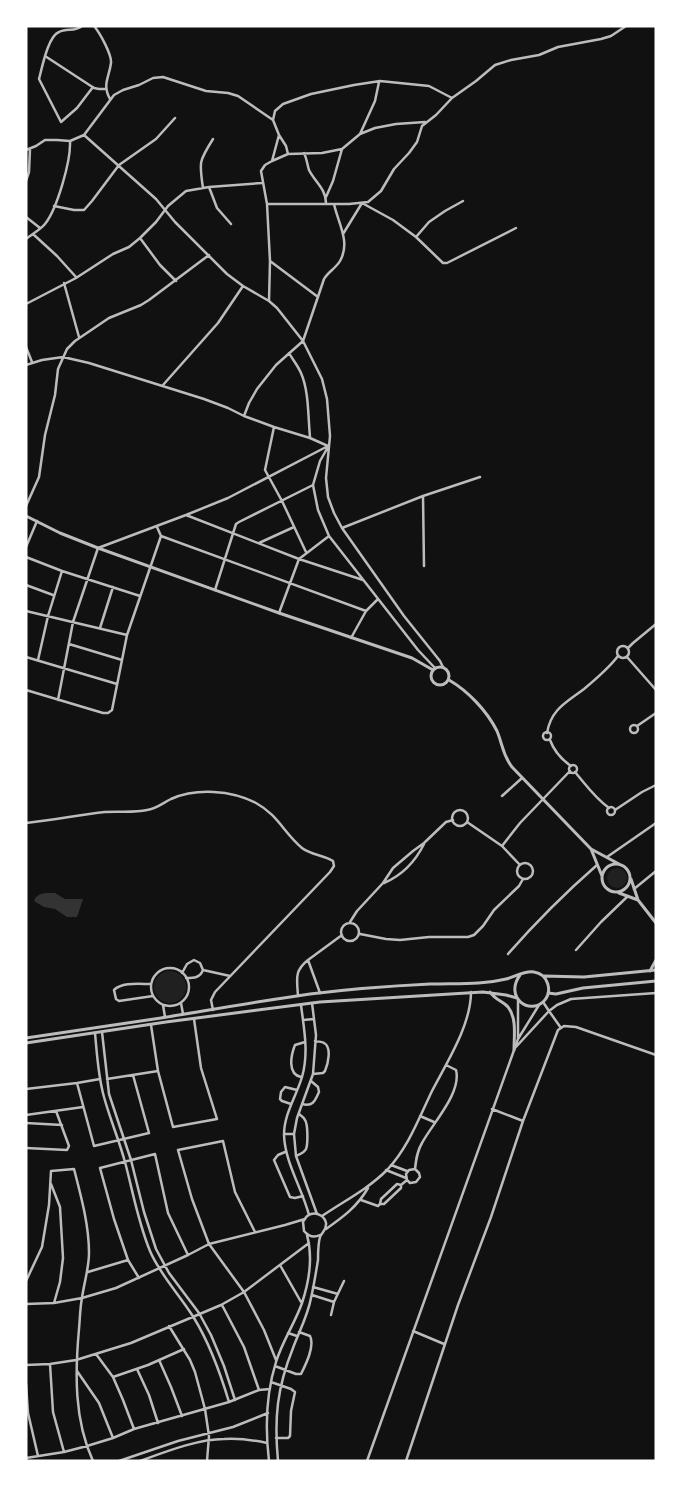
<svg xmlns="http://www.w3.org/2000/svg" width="682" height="1487" viewBox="0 0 682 1487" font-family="'Alegreya Sans',sans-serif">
	<rect width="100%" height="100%" fill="#111"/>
	<path fill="#202020" d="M607 878a10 10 0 1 1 20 0a10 10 0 1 1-20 0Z
		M154 987a16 16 0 1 1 32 0a16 16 0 1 1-32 0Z"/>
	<path fill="#333" d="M46,893H55L65,899H83L77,917H67L55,909L44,907L34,901C36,895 40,894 46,893Z"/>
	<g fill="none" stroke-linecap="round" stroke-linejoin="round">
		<path stroke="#bcbcbc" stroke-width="2.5" d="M82,26C75,32 67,28 59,32C48,36 42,68 39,79L61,122L77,108L93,87
			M94,26C100,33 112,55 111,63C109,78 102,84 110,99
			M45,56L94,88L99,89H106
			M273,120L275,111L283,104L311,94L354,85L380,81L429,86L452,98
			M360,134L375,101L379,82
			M84,135L114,95L123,90L139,85L153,78L163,77L206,91L228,93L238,96L273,120L279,135L272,161L265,165L261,171L267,204L270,261L269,301
			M279,135L286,146L288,154
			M26,150L36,146L45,140H57L70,141L84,135L156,199L175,222L227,274L243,286L269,301L277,308L303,341L322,379L327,399L330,436L326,478L328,497L334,513L342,528L404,616L440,661L443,667
			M304,153C307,159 307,164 309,170C315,182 326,189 326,203
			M272,161L288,154L322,153L342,149L360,134L375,128L396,124L425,122
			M26,181L29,172L30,149
			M209,187L217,208L231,224
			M203,188C199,162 199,161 213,139
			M326,197L333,181L342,149
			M267,204H349L368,202L381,191L394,169L409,153L417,142L422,126L436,115L452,98L476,81L495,65L511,60L539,55L558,47L601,39L611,36L626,26
			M54,206L74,210H84L92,201L119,165L156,139L175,118
			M26,217L40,228
			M33,234L57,256L76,277
			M343,234L362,203L393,220L416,237L443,263H447L516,228
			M416,237L429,222L445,211L463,201
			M140,238L160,265L176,281
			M26,239C32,234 40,230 45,224C57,209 71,161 70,141
			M270,261L318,297
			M64,283L79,337
			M26,304L76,278L113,254L129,247L140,238L156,222L168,206L186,191L209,187L262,183
			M26,347L32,362
			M289,353C293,360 298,366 301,373C309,391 308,417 310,437
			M26,365L42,360L63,357L89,363L204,399L228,408L244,416L274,427L310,438L328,446
			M163,385L218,323L243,286
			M244,416L249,403L257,389L276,365L303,341L324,279C328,272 336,268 340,261C351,242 338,223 334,204
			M274,427L265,470L282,501L306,552
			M328,447L320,461L313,485L318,510L329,536L418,650L435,668
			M423,496L424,566
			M26,506L39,477L45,435L55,395L58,369L67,349L75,341L109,318L141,305L149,300L209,255
			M186,515L299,559L363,580
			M342,528L423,496L480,477
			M161,536L366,611
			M259,543L294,527
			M26,547L37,521
			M26,557L62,571L140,596
			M26,585L53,595
			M215,590L236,524L239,522L313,485
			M26,611L127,635
			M279,613L299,559L329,536
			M100,628L113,587
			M351,638L366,611L378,599
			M69,644L122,660
			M617 652a6 6 0 1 1 12 0a6 6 0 1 1-12 0Z
			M628,648L633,643L656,624
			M26,657L117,684
			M627,657L656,690
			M38,660L48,616L62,571
			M26,690L103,713H108L112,710L127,635L161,536L157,527
			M58,700L73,622L98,548L186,515L228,498L328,446
			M630 729a4 4 0 1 1 8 0a4 4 0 1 1-8 0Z
			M637,726L656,713
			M543 736a4 4 0 1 1 8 0a4 4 0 1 1-8 0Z
			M547,733C551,709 567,702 584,689C596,679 609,668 618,656
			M550,740C554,751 561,759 571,766
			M569 769a4 4 0 1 1 8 0a4 4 0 1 1-8 0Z
			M575,772C586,785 595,798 609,808
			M502,796L522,778
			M607 811a4 4 0 1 1 8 0a4 4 0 1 1-8 0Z
			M615,810L642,792L656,785
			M452 818a8 8 0 1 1 16 0a8 8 0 1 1-16 0Z
			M467,822L502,846L520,865
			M26,823C53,820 79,815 105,812C119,811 134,813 147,810C156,809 163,803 171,799C196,788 231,790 256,803C278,815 284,833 302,848C311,855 323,855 333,861L334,866L330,872L215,992L211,1000L213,1010
			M502,846L520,823L570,771
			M607,857L656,823
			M517 871a8 8 0 1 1 16 0a8 8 0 1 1-16 0Z
			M384,883C403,875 415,862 424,844
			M634,889L656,871
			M350,922L357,911L383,883L393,868L413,851L424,843L446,822L453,820
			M341 932a9 9 0 1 1 18 0a9 9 0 1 1-18 0Z
			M360,934L386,939L400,940L429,937H468L474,935L483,926L494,910L519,886L523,879
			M576,950L601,922L628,896
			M508,954C536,922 565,893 597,865
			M308,960L342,935
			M151 987a19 19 0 1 1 38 0a19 19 0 1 1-38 0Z
			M182,973L187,964L194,960L200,963L203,970L230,976
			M186,978C194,978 200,978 203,970
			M151,984C139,984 122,982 114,990L116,999L119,1001L153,996
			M298,996C297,979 294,971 308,960L320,993
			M543,1002L549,1011L557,1005L571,999L656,993
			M181,1003L183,1014
			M312,1003L316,1035L313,1074L297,1118L294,1134L296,1156L317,1214
			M163,1005L165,1017
			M301,1005C304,1029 309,1053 302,1077C296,1097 284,1114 284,1135C285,1163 302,1188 309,1215
			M303,1020L314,1019
			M151,1025L158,1071L173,1127L217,1119L201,1068L194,1019
			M102,1032L109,1094L131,1160L144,1212L156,1249L169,1273L199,1313L211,1335L224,1366L235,1400
			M95,1033C97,1054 98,1076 104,1097C110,1119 119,1140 125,1162C133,1192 138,1222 150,1251C160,1275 180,1295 194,1318C210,1344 220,1372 229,1402
			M518,1038V1000
			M515,1048L549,1011L561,1028
			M313,1074L323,1073L325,1071C328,1064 332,1047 324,1043C323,1042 316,1041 315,1041
			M301,1077C287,1074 291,1055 295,1045L305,1042
			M107,1079L158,1071
			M77,1083L94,1146L149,1133L133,1075
			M26,1089L77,1083L100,1079
			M291,1104L282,1101L280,1099L281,1092L285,1087L297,1090
			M302,1104C313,1107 315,1101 319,1092L318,1087L311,1081
			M492,1109L523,1121
			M26,1115L83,1107
			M420,1116L434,1122
			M26,1123L62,1125
			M284,1134H294
			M26,1148L67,1150L69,1146L56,1111
			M285,1152L278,1155L274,1160L290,1197L295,1198L303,1196
			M296,1156C300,1154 304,1153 306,1149C308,1144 308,1124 305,1120C304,1117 301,1116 299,1114
			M391,1165L407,1171
			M415,1169L409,1170L406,1174L407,1180L410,1183L416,1182L420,1177L419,1173L415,1169C416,1160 417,1151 422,1143C432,1124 462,1093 456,1070L446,1065
			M386,1170L406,1178
			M51,1184L60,1207L63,1258L60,1282L54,1303
			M361,1200L378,1206L380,1204H384L401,1188V1185
			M380,1204L381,1199L397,1184L401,1185L407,1180
			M322,1216C344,1201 368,1189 387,1170C408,1148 419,1118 432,1091C447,1062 471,1025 471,992
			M326,1229C343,1217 357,1207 368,1188
			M255,1232L235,1192L223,1141L178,1150L192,1199L209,1244L244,1292L264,1330L276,1360
			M280,1265L301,1302
			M88,1272L128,1260
			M139,1278L128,1260L114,1219L100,1168L155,1154L168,1213L188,1255
			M26,1281L42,1247L49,1205L51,1171L74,1169C81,1196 89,1225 89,1253C89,1268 84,1283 82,1298C80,1308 80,1318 79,1329C75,1373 74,1420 93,1461
			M313,1287L338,1294
			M312,1295L334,1302
			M26,1304L54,1303L82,1298L116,1288L188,1255L209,1244L285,1225L305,1219
			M222,1305L244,1347L259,1390
			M331,1315L334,1302L344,1281
			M169,1326L190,1360L195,1372L205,1409L209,1436L207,1461
			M413,1331L444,1344
			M288,1333L297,1336
			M96,1354L113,1377L123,1400L134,1429
			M159,1360L171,1387L182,1416
			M50,1364L53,1412L64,1452
			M26,1365L50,1364L76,1360L131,1343L221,1305L244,1292L309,1243
			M275,1366L296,1374H301C306,1364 315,1346 310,1336L299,1332
			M137,1369L149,1395L158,1423
			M77,1371L99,1403L113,1438
			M113,1377L148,1365L184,1349
			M271,1382L291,1389L295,1392L291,1411L290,1436L288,1438H276
			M26,1384L28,1413L38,1456
			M26,1458L64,1452L87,1446L113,1438L134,1429L229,1402L259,1390L270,1389
			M119,1461L178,1441L233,1427L268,1413
			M140,1461C165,1452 198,1439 224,1439C239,1438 253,1440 267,1443
			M269,1461C265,1428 266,1394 276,1362C282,1342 295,1323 302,1303C309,1282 313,1257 307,1235
			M278,1461C274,1418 277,1388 293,1348C299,1332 308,1315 311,1298C314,1285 316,1272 318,1260C318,1253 318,1244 320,1237C322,1232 327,1230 326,1223C325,1217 318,1212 311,1214C307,1215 305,1218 303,1222L304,1231C309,1237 314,1238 320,1235
			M367,1461L518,1039L539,1005
			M406,1461L458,1305L491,1217L523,1121L558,1030L564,1026L576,1027L656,1055"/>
		<path stroke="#bcbcbc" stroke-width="3" d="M26,516L60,533L98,548L279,613L412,658L433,670
			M431 676a9 9 0 1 1 18 0a9 9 0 1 1-18 0Z
			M449,680C468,691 487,711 497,731C503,745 502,754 512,767L591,849L619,864
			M591,849L602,876
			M602 878a14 14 0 1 1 28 0a14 14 0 1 1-28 0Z
			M631,879L638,900L656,923
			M619,893L638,900
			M650,971L656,960
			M544,976L584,977L656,970
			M490,992C495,1000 503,1001 508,1007C517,1018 514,1036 514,1050
			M548,993L556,994L583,988L656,981
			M26,1038C71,1031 116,1025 161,1018C210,1010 260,1001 310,994C350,989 390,986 430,984C455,983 481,985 506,979C515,977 525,970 534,972C548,974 553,991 544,1001C529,1016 504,997 520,975
			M26,1043L166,1022L320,1002L483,992L506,995L517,998"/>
	</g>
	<rect width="682" height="1487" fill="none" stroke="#ffffff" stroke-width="55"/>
</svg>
